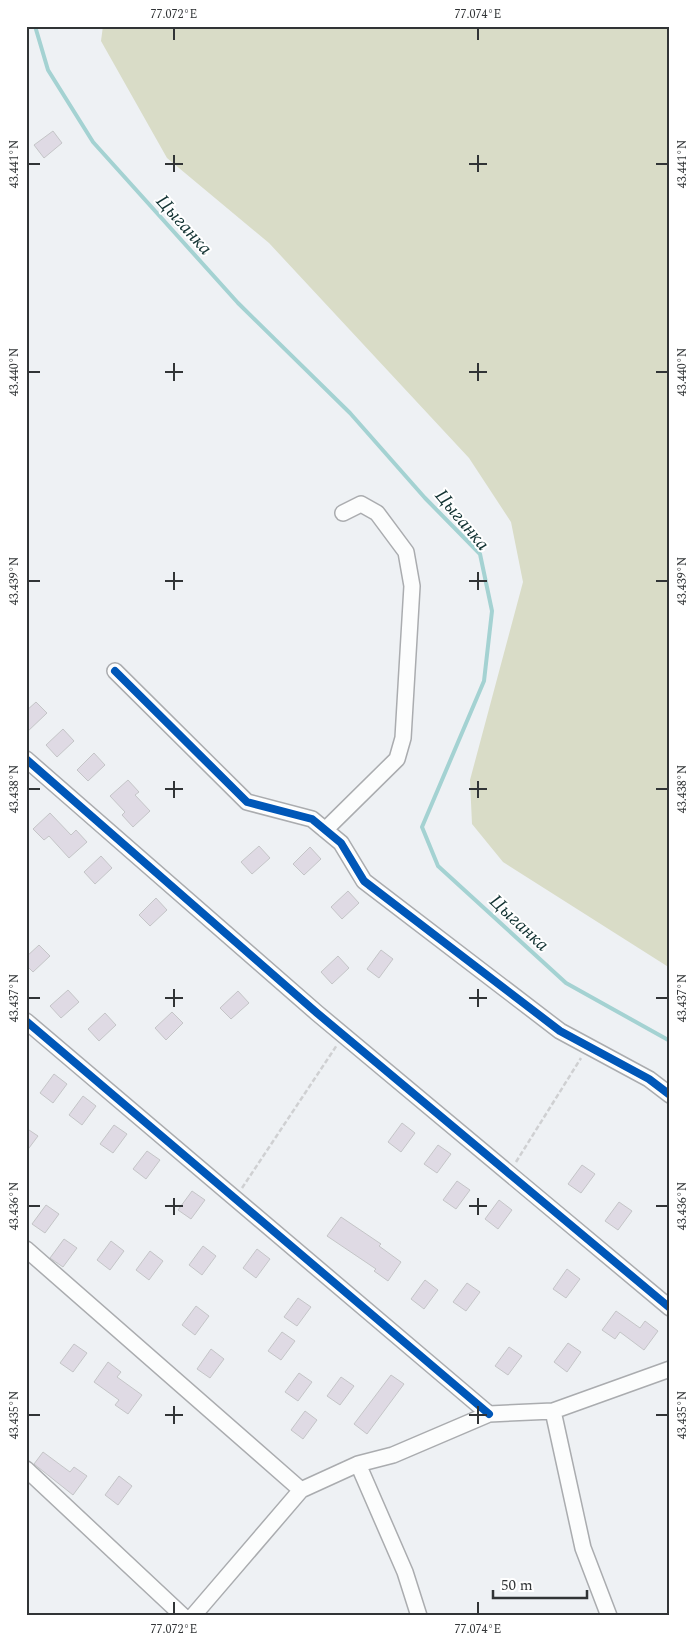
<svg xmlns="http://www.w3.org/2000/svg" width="696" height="1642" viewBox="0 0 696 1642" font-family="Spectral,serif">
	<rect width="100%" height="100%" fill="#eef1f4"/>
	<path fill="#d9dcc7" d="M103,26H670V968L503,862L472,824L470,780L523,582L511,522L469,458L269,243L167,158L101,41Z"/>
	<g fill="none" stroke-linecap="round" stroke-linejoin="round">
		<path stroke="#a4d2d2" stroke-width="4" d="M35,26L48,70L93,142L238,303L350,413L425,498L480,554L492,611L484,681L422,827L438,866L566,983L670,1041"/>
	</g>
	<path fill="#dfdae4" stroke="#c4c5c7" d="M53,131L62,143L44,158L34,145Z
		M36,702L47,713L26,733V711Z
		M63,729L74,741L57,757L46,745Z
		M94,753L105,765L88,781L77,770Z
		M128,780L139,792L135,795L150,811L133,827L122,815L125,812L110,796Z
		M50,813L71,835L76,830L87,842L69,858L49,836L44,840L33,829Z
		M259,846L270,858L252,874L241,862Z
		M310,847L321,859L304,875L293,864Z
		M101,856L112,868L95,884L84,872Z
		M348,891L359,903L342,919L331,907Z
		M156,898L167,910L150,926L139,915Z
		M39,945L50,956L33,972L26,965V957Z
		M381,950L393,959L379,978L367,969Z
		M338,956L349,968L332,984L321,972Z
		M68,990L79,1002L61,1018L50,1006Z
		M238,991L249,1003L231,1019L220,1008Z
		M172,1012L183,1023L166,1040L155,1028Z
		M105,1013L116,1025L99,1041L88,1029Z
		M54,1074L67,1084L53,1103L40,1093Z
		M83,1096L96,1106L82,1125L69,1115Z
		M402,1123L415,1133L401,1152L388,1142Z
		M114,1125L127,1134L113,1153L100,1144Z
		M26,1128L38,1136L26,1152Z
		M438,1145L451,1154L437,1173L424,1164Z
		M147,1151L160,1160L146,1179L133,1169Z
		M582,1165L595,1174L581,1193L568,1184Z
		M457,1181L470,1190L456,1209L443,1200Z
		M192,1191L205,1200L191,1219L178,1210Z
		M499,1200L512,1210L498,1229L485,1219Z
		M619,1202L632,1211L618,1230L605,1221Z
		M46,1205L59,1214L45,1233L32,1224Z
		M341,1217L381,1244L379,1246L401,1262L388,1281L374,1271L376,1269L327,1236Z
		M64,1239L77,1248L63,1267L50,1258Z
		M111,1241L124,1251L110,1270L97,1260Z
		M203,1246L216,1256L202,1275L189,1265Z
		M257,1249L270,1259L256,1278L243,1268Z
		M150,1251L163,1261L149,1280L136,1270Z
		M567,1269L580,1279L566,1298L553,1289Z
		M425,1280L438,1290L424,1309L411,1299Z
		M467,1283L480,1292L466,1311L453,1302Z
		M298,1298L311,1307L297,1326L284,1317Z
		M196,1306L209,1316L195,1335L182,1325Z
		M616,1311L640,1328L645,1321L658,1331L644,1350L620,1332L615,1339L602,1330Z
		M282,1332L295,1341L281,1360L268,1351Z
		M568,1343L581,1352L567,1372L554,1362Z
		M74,1344L87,1353L73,1372L60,1363Z
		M509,1347L522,1356L508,1375L495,1366Z
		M211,1349L224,1359L210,1378L197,1369Z
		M108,1362L121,1372L117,1377L142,1395L128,1414L115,1405L119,1400L94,1382Z
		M299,1373L312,1382L298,1401L285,1392Z
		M391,1375L404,1384L367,1434L354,1424Z
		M341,1377L354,1386L340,1405L327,1396Z
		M305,1411L317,1420L303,1439L291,1430Z
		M43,1452L70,1472L74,1467L87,1476L73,1495L34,1464Z
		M119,1476L132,1486L118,1505L105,1495Z"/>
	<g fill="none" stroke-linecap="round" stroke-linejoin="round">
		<defs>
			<path id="minor" d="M115,671L247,802L312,819L341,843L364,881L560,1031L649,1079L670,1095
				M26,759L317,1013L670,1308
				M325,830L397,759L403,738L412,586L406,552L377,513L361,504L343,513
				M26,1021L489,1414
				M26,1249L301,1490
				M553,1411L583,1548L609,1616
				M358,1464L405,1572L419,1616
				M26,1469L183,1616
				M193,1616L301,1490L358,1464L393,1455L489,1414L553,1411L670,1369"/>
		</defs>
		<use href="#minor" stroke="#aaacaf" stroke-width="18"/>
		<path stroke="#cfd0d2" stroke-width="2.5" stroke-dasharray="5 2.5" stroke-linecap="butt" d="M516,1162L581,1058
			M242,1188L337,1045"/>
		<use href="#minor" stroke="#fcfdfd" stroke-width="15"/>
		<defs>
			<path id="cycleway" d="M115,671L247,802L312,819L341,843L364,881L560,1031L649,1079L670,1095
				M26,759L317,1013L670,1308
				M26,1021L489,1414"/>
		</defs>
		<use href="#cycleway" stroke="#fff" stroke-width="11"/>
		<use href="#cycleway" stroke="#0057b8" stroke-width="8"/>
	</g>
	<path fill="none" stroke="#313436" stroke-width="2" d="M174,28V40M478,28V40M174,155V172M478,155V172M28,164H40M165,164H183M469,164H487M656,164H668M174,363V381M478,363V381M28,372H40M165,372H183M469,372H487M656,372H668M174,572V590M478,572V590M28,581H40M165,581H183M469,581H487M656,581H668M174,781V798M478,781V798M28,789H40M165,789H183M469,789H487M656,789H668M174,989V1007M478,989V1007M28,998H40M165,998H183M469,998H487M656,998H668M174,1198V1215M478,1198V1215M28,1206H40M165,1206H183M469,1206H487M656,1206H668M174,1406V1424M478,1406V1424M28,1415H40M165,1415H183M469,1415H487M656,1415H668M174,1602V1614M478,1602V1614"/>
	<g text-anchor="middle" stroke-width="4" stroke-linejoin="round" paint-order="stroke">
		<g font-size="19" font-style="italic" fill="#123232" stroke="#fff">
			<text transform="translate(185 224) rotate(48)" y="7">Цыганка</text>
			<text transform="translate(463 519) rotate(50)" y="7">Цыганка</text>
			<text transform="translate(520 922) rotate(43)" y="7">Цыганка</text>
		</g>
	</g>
	<rect width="696" height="1642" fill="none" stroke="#ffffff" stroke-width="55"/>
	<path d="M493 1590v8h94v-8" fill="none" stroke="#313436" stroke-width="2.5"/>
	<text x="501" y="1590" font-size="15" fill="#313436" stroke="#ffffff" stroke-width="4" paint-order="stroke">50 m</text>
	<rect x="28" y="28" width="640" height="1586" fill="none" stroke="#313436" stroke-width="2"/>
	<g font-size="12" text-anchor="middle" fill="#313436">
		<text x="174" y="18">77.072°E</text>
		<text x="478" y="18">77.074°E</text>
		<text transform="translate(14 164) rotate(-90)" y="4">43.441°N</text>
		<text transform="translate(682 164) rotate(-90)" y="4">43.441°N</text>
		<text transform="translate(14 372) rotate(-90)" y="4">43.440°N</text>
		<text transform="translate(682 372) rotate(-90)" y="4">43.440°N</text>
		<text transform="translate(14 581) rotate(-90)" y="4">43.439°N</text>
		<text transform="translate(682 581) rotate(-90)" y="4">43.439°N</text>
		<text transform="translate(14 789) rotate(-90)" y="4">43.438°N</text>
		<text transform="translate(682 789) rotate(-90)" y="4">43.438°N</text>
		<text transform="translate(14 998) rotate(-90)" y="4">43.437°N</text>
		<text transform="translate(682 998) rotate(-90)" y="4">43.437°N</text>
		<text transform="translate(14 1206) rotate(-90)" y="4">43.436°N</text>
		<text transform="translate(682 1206) rotate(-90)" y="4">43.436°N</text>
		<text transform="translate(14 1415) rotate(-90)" y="4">43.435°N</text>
		<text transform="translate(682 1415) rotate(-90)" y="4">43.435°N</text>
		<text x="174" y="1633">77.072°E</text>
		<text x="478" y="1633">77.074°E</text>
	</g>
</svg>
